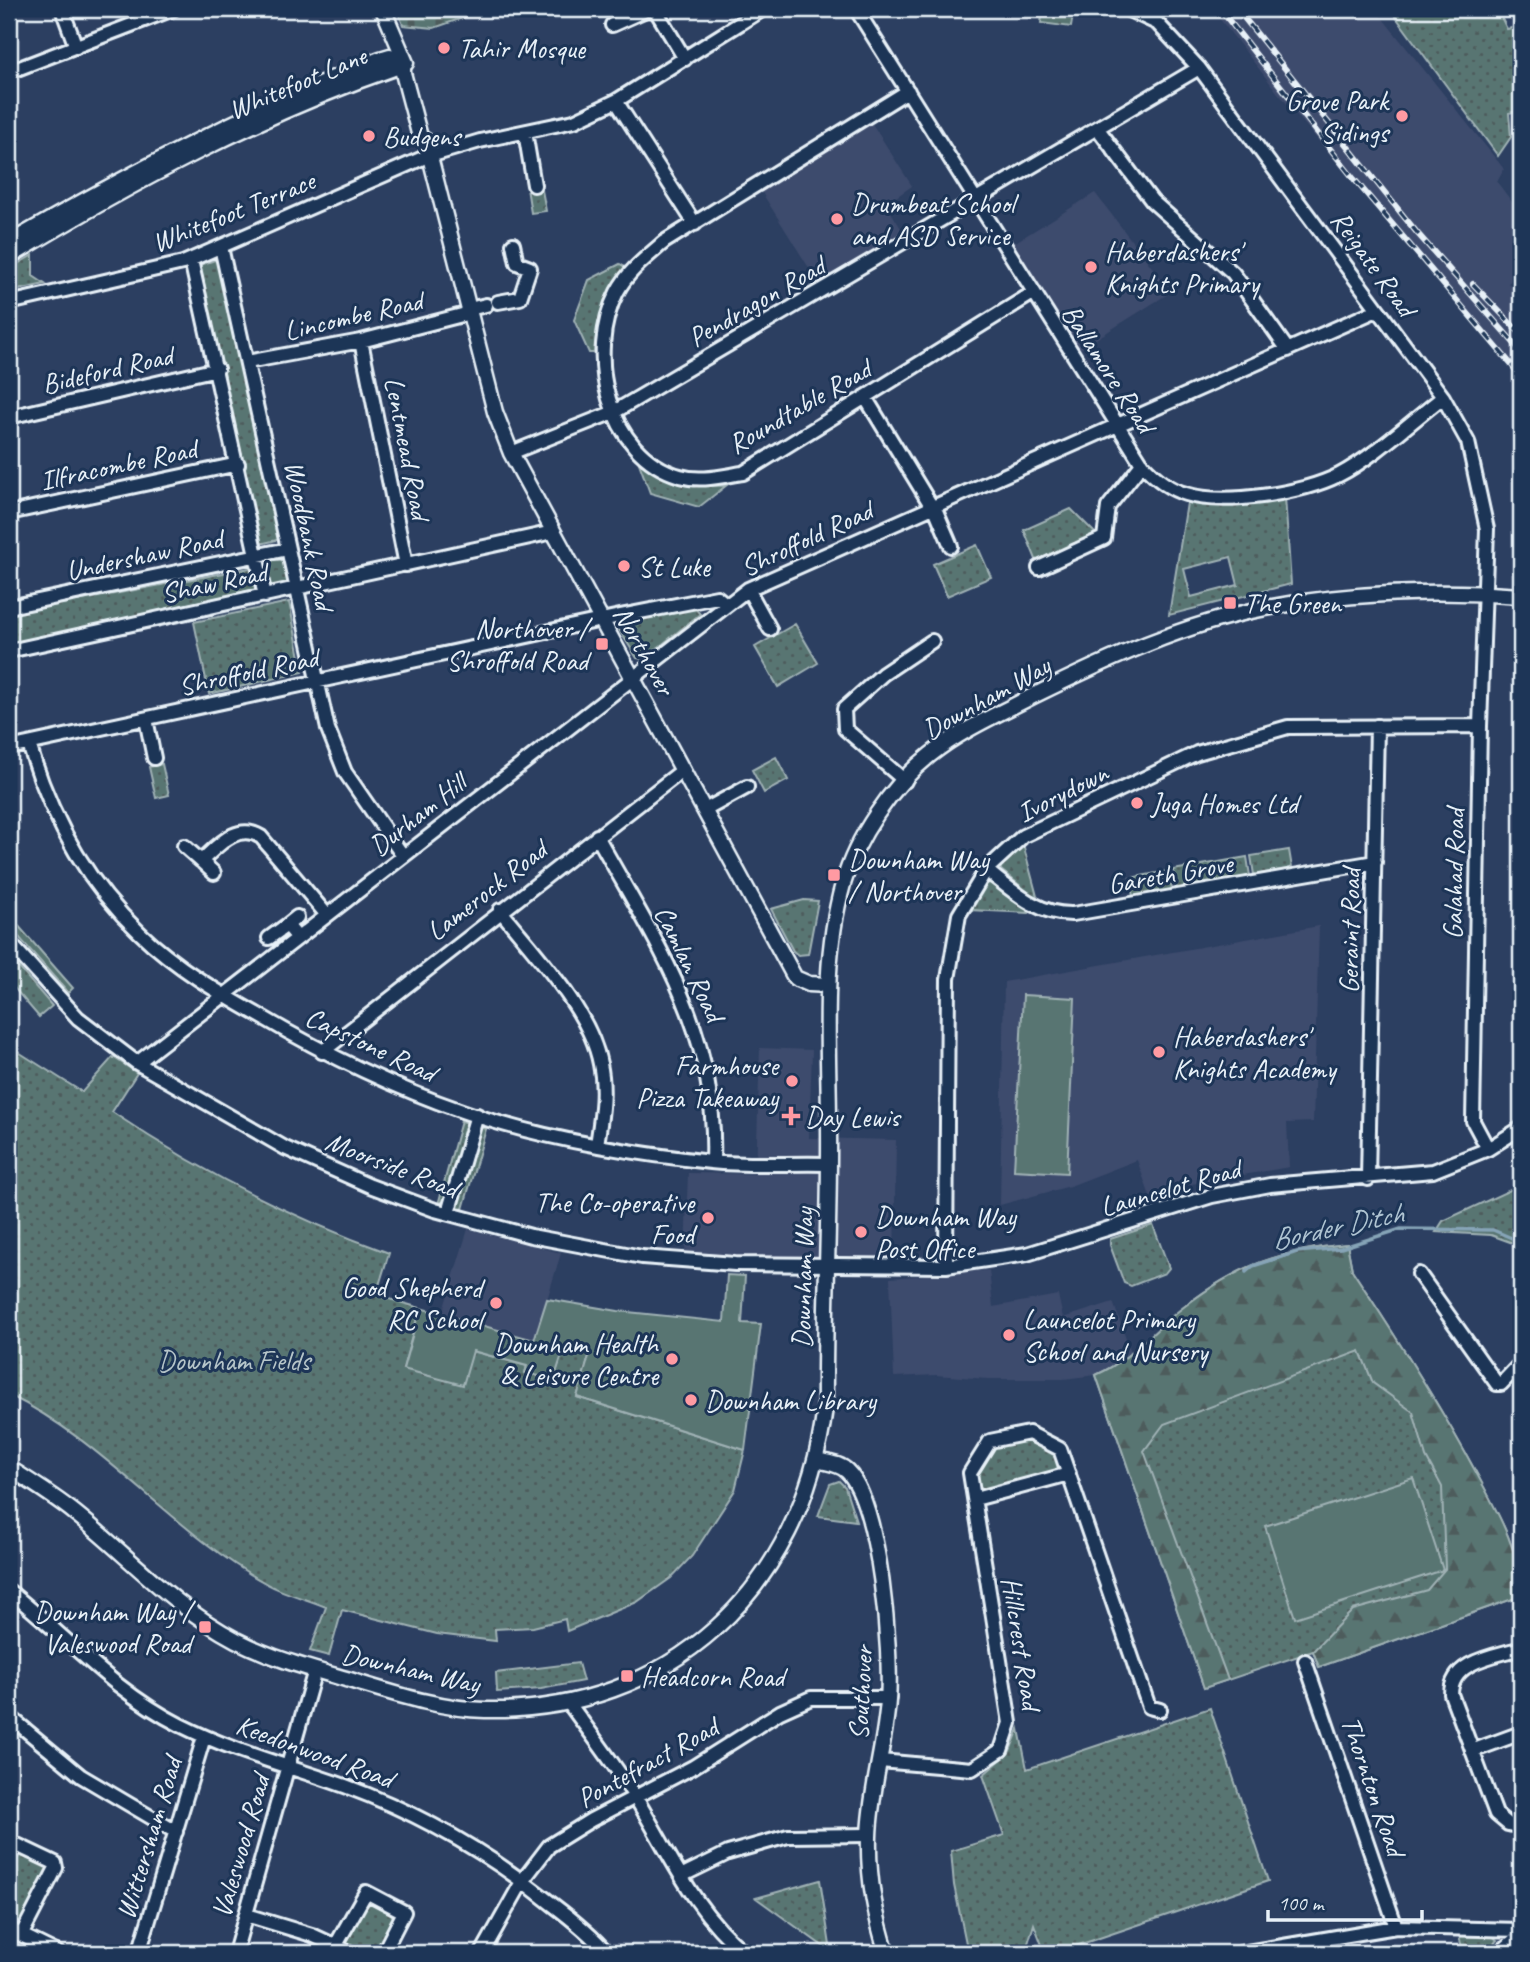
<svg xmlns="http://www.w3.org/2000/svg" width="1530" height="1962" viewBox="0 0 1530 1962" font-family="Caveat,sans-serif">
	<defs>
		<pattern id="green-dots" width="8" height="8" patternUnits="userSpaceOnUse" patternTransform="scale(1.75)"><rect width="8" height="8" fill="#587472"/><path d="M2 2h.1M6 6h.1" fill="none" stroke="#4e5c5c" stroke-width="1.8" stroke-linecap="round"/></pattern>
		<pattern id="forest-firs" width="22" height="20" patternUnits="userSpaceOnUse" patternTransform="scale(1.75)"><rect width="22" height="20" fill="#587472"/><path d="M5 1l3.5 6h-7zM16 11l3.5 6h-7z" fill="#4e5c5c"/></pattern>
		<pattern id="cemetery-stones" width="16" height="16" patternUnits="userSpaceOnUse" patternTransform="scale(1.75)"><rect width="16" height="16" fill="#587472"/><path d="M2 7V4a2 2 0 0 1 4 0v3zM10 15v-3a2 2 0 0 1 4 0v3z" fill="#4e5c5c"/></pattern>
	</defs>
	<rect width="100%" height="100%" fill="#2c3f61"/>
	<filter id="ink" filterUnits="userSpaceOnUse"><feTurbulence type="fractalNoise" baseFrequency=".0143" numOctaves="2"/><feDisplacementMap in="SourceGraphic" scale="14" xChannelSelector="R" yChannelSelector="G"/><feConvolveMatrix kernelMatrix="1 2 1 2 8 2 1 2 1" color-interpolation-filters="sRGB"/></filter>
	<g filter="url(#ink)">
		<path fill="#3e4b6d" d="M1212,9H1375L1504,169L1497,182L1521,214V272L1508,283L1521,299V378L1278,93Z
			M871,122L912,186L886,204L905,235L821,287L761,191Z
			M1095,193L1171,292L1080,349L1014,243Z
			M1319,926L1313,1122L1287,1123L1289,1167L1186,1185L1151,1199L1137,1160L1070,1186L1000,1205L1004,982Z
			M760,1048L812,1050L809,1138L896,1140L894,1260L685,1254L688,1173L756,1174Z
			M468,1229L561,1253L527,1366L420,1308L442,1314Z
			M989,1270L993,1307L1058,1295L1063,1318L1113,1302L1131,1352L1096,1375L1063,1379H988L936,1375L894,1377L890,1278Z"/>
		<path fill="url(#green-dots)" stroke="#a0b2b5" stroke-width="2" fill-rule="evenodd" d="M1043,9H1074L1071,27L1041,23Z
			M1390,9H1497L1507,29L1521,26V110L1509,113L1511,137L1498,156Z
			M541,185L546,211L531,213L527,188Z
			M33,255V276L45,284L9,292V269Z
			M218,259L281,539L260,544L200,265Z
			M620,264L625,267C606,294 596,320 594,353H589L574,320L589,280Z
			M639,463C668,482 693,489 727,485L699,507L650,493Z
			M1285,497L1291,584L1169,615L1187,503L1215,506ZM1231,557L1238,585L1191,597L1184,569Z
			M1071,509L1097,535L1037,562L1024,530Z
			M977,545L991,577L947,596L933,564Z
			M271,560H284L289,585L270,589L266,565Z
			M250,568L256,589L9,644V614Z
			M289,602L303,672L209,694L194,622Z
			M695,608L700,614L644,659L637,658L618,628V624Z
			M795,624L818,663L778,687L755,647Z
			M776,757L788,780L764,793L752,770Z
			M162,764L169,795L156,798L149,767Z
			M1023,844L1038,900L1001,870L1000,864Z
			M1289,850L1292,868L1254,875L1251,856Z
			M1247,857L1250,876L1176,889L1173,870Z
			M1168,871L1172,890L1133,897L1130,878Z
			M991,883L1030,912L1029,913L970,910L986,884Z
			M804,900L818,901L808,954L798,955L793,951L771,909Z
			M16,923L73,988L68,993L11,928Z
			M9,956L52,1006L39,1017L9,982Z
			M9,1046L82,1092L113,1057L137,1073L112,1112C199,1171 290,1217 389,1253L376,1295L420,1308L403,1368L472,1351L527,1366L525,1373L554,1379L564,1346L590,1353L577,1397L745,1450L735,1490L692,1556L671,1578L637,1602L567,1631L565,1619L533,1627L495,1629L496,1641L437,1634L342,1610L329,1656L310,1651L326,1607C307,1599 285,1594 267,1584C173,1532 106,1442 9,1395Z
			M461,1121L469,1123L447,1203L439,1201Z
			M478,1126L486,1129L463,1209L455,1207Z
			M1521,1185V1246L1491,1235L1436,1232L1443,1221Z
			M1153,1225L1169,1268L1165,1273L1131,1286L1124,1283L1110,1245V1239Z
			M1347,1244L1352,1270C1397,1338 1440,1405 1478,1476C1498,1513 1521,1553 1521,1596L1319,1667L1313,1651L1204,1688L1096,1375C1131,1360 1155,1328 1185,1306C1238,1265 1280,1251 1347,1244Z
			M1028,1439L1057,1454L1059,1465L1055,1471L978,1491L974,1475L992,1446Z
			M839,1481L845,1487L856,1521L818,1516L830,1484Z
			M578,1663L583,1681L541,1689L497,1692L496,1673Z
			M1210,1708L1268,1881L1055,1953H1045L1034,1924L1025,1953H968L954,1885L951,1851L1004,1835L983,1775L1009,1753L1019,1729L1027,1769Z
			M16,1850L52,1866L23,1924L9,1917V1865Z
			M820,1880L831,1952L756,1898Z
			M372,1902L390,1911L394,1919L377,1953H367L343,1940L365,1905Z
			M1459,1935H1491L1497,1940L1486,1953H1463Z"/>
		<path fill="url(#forest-firs)" stroke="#a0b2b5" stroke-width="2" d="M1347,1244L1352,1270C1397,1338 1440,1405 1478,1476C1498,1513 1521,1553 1521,1596L1319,1667L1313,1651L1353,1610L1427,1590L1445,1569L1442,1487L1426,1457L1413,1412L1373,1383L1360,1351L1164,1424L1144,1451L1228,1680L1204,1688L1096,1375C1131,1360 1155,1328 1185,1306C1238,1265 1280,1251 1347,1244Z"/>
		<path fill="url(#cemetery-stones)" stroke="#a0b2b5" stroke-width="2" d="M397,9H488L434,28L403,25Z"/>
		<path fill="#587472" stroke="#a0b2b5" stroke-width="2" d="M1023,995L1075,998L1067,1173L1014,1170Z
			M727,1275L745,1276L742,1323L761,1324L745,1450L577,1397L590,1353L565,1346L554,1379L525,1373L527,1366L473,1351L463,1385L403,1369L420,1308L534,1340L547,1299L618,1311L724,1322Z
			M1413,1478L1443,1570L1295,1618L1265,1526Z"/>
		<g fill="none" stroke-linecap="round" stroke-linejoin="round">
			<path stroke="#86a4b7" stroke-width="3.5" d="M1246,1272L1253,1266L1297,1252L1341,1248L1401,1229L1493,1230L1521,1242"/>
			<defs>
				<path id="minor" d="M62,9L76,47
					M655,9L685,59
					M856,9L1142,464C1154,477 1168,489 1186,494C1225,506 1303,493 1339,475C1372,458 1412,421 1443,397
					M1127,9L1157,23L1199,68L1443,397L1468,442L1487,529L1480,726L1473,1121L1488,1149
					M612,25L648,9
					M9,72L173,9
					M908,91L664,242C647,257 628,271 617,292C585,354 607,455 680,476C701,482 722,476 743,473L1033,293
					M616,101L695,224
					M1098,129L1152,201L1233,273L1288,350
					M525,132L534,185
					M221,247L328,729L345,772L403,856
					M191,260L265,596
					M498,302L520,298L530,268L517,263L513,244
					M9,303L183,263L423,158L480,141L574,121L616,101L763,9
					M469,309L486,305
					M361,341L406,565
					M247,362L361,341L470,313
					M865,397L932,507
					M9,417L217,369
					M511,453L614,412L1199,68
					M934,506L951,546
					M9,513L238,464
					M1039,568L1104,538L1108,507L1142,464
					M748,589L770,629
					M9,607L288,549
					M9,651L553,532
					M146,719L154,758
					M29,744C50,815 86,882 140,933C175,967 219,993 262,1017C325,1054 393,1087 462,1111C541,1139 628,1153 711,1162C749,1166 789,1163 827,1164
					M9,748L620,616L717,597L727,605
					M905,781L845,729L844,709L883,674L932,641
					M705,810L747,787
					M597,836C658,947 718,1029 713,1162
					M184,846L201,861C218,846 237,822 261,837L326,914
					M201,861L214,873
					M986,870C1013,891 1037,915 1073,914L1375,862
					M500,910C534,953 590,1010 600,1064C606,1091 601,1118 597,1145
					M297,937L287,925L297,917
					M269,938L287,925
					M9,942L78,1018L137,1063L285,1148L370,1186L435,1210L531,1236L642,1257L735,1264L946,1266L1027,1254L1212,1196L1270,1185L1433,1171L1488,1149L1521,1128
					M322,1052L683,770
					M137,1063L748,589L1377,310
					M1368,1179L1377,726
					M448,1213L477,1115
					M946,1266L948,979L959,915L986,870L1023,836L1197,753L1288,727L1480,726
					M1419,1274L1497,1384H1501L1521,1363
					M975,1499L1069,1474
					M9,1591C67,1637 113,1691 180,1725C234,1752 289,1766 345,1786C421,1814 489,1853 552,1904C572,1919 591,1934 607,1953
					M1521,1648C1496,1656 1451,1660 1451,1694L1496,1814L1508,1824L1521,1827
					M1305,1661L1396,1927
					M568,1702C591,1734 616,1766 637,1800C670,1854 694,1912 745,1953
					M9,1716L81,1776L176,1832
					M1472,1751L1521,1733
					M880,1761L972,1769L1001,1750L1010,1723L970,1473L990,1441L1029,1433L1060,1449L1149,1707L1160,1710
					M9,1856L17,1845L55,1863L56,1868L22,1934
					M681,1876L728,1853L788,1836L869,1835
					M246,1915L312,1935L351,1953
					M9,1929L58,1953
					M336,1945L366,1892L404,1912L383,1953
					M139,1953L204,1737
					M235,1953L315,1670
					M482,1953L523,1880L549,1846L591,1820L693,1767L780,1712L811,1698H889
					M1241,1953L1396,1927L1521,1930
					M1500,1953L1521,1934"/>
				<path id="tertiary" d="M383,9L406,63
					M403,59V73L420,137L426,141L495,412L511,453L795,978L809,984L828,985
					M9,243C129,174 250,110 380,59L390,56L403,59
					M9,257C131,183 258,115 394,68L403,59
					M817,1460C827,1463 839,1463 847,1471C880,1502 892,1654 888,1700C885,1745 870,1792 869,1837C868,1876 875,1916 887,1953
					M9,1468C31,1482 54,1496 75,1513C130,1557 172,1606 236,1640C271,1658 308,1668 346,1679C390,1692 438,1709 485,1710C670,1713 802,1589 825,1408C824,1314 830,1220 829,1126C829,1046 821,962 843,884C856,838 892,785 930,755C961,730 998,714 1033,696C1108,659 1183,624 1266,608C1348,593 1438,589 1521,596"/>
			</defs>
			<use href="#minor" stroke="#e8f1f8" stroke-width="18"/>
			<use href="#tertiary" stroke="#e8f1f8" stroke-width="19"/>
			<use href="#minor" stroke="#1d3557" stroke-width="12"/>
			<use href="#tertiary" stroke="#1d3557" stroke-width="14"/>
			<defs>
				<path id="rail" d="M1220,9L1354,179L1521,376
					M1237,9L1418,234L1521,351
					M1473,284L1521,334"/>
			</defs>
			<use href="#rail" stroke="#e8f1f8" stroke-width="6"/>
			<use href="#rail" stroke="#1d3557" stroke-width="3.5" stroke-dasharray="10" stroke-linecap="butt"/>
		</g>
	</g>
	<g fill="#ff9aa2" stroke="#1d3557" stroke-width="2.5">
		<circle cx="444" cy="48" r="7"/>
		<circle cx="1402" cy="116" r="7"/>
		<circle cx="369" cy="136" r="7"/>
		<circle cx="837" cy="219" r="7"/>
		<circle cx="1091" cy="267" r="7"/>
		<circle cx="624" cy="566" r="7"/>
		<rect x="1223" y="596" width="14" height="14" rx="3.5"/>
		<rect x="595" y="637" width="14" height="14" rx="3.5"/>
		<circle cx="1137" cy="803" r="7"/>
		<rect x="827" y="868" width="14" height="14" rx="3.5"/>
		<circle cx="1159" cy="1052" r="7"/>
		<circle cx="792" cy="1081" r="7"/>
		<path d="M787.5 1105.5h7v7h7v7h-7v7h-7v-7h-7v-7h7z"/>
		<circle cx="708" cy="1218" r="7"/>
		<circle cx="861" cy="1232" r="7"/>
		<circle cx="496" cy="1303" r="7"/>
		<circle cx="1009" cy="1335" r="7"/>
		<circle cx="672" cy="1359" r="7"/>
		<circle cx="691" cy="1400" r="7"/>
		<rect x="198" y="1620" width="14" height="14" rx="3.5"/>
		<rect x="620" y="1669" width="14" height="14" rx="3.5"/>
	</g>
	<g text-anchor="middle" stroke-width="6" stroke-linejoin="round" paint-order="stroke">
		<g font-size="28" fill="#e8f1f8" stroke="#1d3557" text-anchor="start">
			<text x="458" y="58">Tahir Mosque</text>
			<text x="1388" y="110" text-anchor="end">Grove Park<tspan x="1388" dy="32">Sidings</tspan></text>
			<text x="383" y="146">Budgens</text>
			<text x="851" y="213">Drumbeat School<tspan x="851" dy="32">and ASD Service</tspan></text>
			<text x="1105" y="261">Haberdashers'<tspan x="1105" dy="32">Knights Primary</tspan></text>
			<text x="638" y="576">St Luke</text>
			<text x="1244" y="613">The Green</text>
			<text x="588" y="638" text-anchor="end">Northover /<tspan x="588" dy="32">Shroffold Road</tspan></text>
			<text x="1151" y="813">Juga Homes Ltd</text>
			<text x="848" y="869">Downham Way<tspan x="848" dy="32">/ Northover</tspan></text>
			<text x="1173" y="1046">Haberdashers'<tspan x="1173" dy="32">Knights Academy</tspan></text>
			<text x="778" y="1075" text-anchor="end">Farmhouse<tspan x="778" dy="32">Pizza Takeaway</tspan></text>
			<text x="805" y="1126">Day Lewis</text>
			<text x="694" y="1212" text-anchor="end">The Co-operative<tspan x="694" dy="32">Food</tspan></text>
			<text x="875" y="1226">Downham Way<tspan x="875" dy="32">Post Office</tspan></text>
			<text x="482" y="1297" text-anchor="end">Good Shepherd<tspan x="482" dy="32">RC School</tspan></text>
			<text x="1023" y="1329">Launcelot Primary<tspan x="1023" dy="32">School and Nursery</tspan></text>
			<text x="658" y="1353" text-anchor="end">Downham Health<tspan x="658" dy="32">&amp; Leisure Centre</tspan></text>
			<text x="705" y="1410">Downham Library</text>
			<text x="191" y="1621" text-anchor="end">Downham Way /<tspan x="191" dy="32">Valeswood Road</tspan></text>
			<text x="641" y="1686">Headcorn Road</text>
		</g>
		<g font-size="28" fill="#e8f1f8" stroke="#1d3557">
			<text transform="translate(297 82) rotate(-23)" y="10">Whitefoot Lane</text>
			<text transform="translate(233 211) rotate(-22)" y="10">Whitefoot Terrace</text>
			<text transform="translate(1374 263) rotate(54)" y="10">Reigate Road</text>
			<text transform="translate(756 301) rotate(-30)" y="10">Pendragon Road</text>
			<text transform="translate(353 315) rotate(-13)" y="10">Lincombe Road</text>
			<text transform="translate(1109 368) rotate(57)" y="10">Ballamore Road</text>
			<text transform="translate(107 369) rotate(-13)" y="10">Bideford Road</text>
			<text transform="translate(799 406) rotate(-30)" y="10">Roundtable Road</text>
			<text transform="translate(408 448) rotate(79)" y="10">Lentmead Road</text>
			<text transform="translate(118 464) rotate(-12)" y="10">Ilfracombe Road</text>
			<text transform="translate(310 535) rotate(78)" y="10">Woodbank Road</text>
			<text transform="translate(806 538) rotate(-25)" y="10">Shroffold Road</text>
			<text transform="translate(144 554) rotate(-12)" y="10">Undershaw Road</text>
			<text transform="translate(214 582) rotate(-12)" y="10">Shaw Road</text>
			<text transform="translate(645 650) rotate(61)" y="10">Northover</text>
			<text transform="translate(248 671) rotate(-12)" y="10">Shroffold Road</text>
			<text transform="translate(986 697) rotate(-29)" y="10">Downham Way</text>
			<text transform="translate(1062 792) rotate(-27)" y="10">Ivorydown</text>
			<text transform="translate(417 814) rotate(-38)" y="10">Durham Hill</text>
			<text transform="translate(1170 873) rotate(-10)" y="10">Gareth Grove</text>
			<text transform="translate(1453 874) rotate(-89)" y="10">Galahad Road</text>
			<text transform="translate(486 890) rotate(-38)" y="10">Lamerock Road</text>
			<text transform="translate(1349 931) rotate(-89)" y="10">Geraint Road</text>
			<text transform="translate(690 963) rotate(64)" y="10">Camlan Road</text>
			<text transform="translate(371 1044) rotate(25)" y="10">Capstone Road</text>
			<text transform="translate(392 1164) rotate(21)" y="10">Moorside Road</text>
			<text transform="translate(1170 1187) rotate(-16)" y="10">Launcelot Road</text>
			<text transform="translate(802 1278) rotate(-89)" y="10">Downham Way</text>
			<text transform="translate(1022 1643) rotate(81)" y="10">Hillcrest Road</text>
			<text transform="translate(411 1668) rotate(13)" y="10">Downham Way</text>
			<text transform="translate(860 1693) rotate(-87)" y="10">Southover</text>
			<text transform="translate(315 1751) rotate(20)" y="10">Keedonwood Road</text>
			<text transform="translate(647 1762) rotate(-29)" y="10">Pontefract Road</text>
			<text transform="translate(1374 1786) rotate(71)" y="10">Thornton Road</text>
			<text transform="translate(148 1838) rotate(-73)" y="10">Wittersham Road</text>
			<text transform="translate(240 1846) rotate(-74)" y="10">Valeswood Road</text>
		</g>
		<g font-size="28" fill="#b6c5c9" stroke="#1d3557">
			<text x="234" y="1370">Downham Fields</text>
		</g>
		<g font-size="30" font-style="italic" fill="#afc4d2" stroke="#1d3557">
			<text transform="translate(1337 1226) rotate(-12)" y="10">Border Ditch</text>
		</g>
	</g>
	<rect width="1530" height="1962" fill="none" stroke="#1d3557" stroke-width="35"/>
	<rect x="18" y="18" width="1495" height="1927" fill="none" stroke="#e8f1f8" stroke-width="2.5" filter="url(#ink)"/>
	<path d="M1268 1910v10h154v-10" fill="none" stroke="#e8f1f8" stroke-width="3.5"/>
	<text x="1278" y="1910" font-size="21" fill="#e8f1f8" stroke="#1d3557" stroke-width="5" paint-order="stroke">100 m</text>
</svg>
